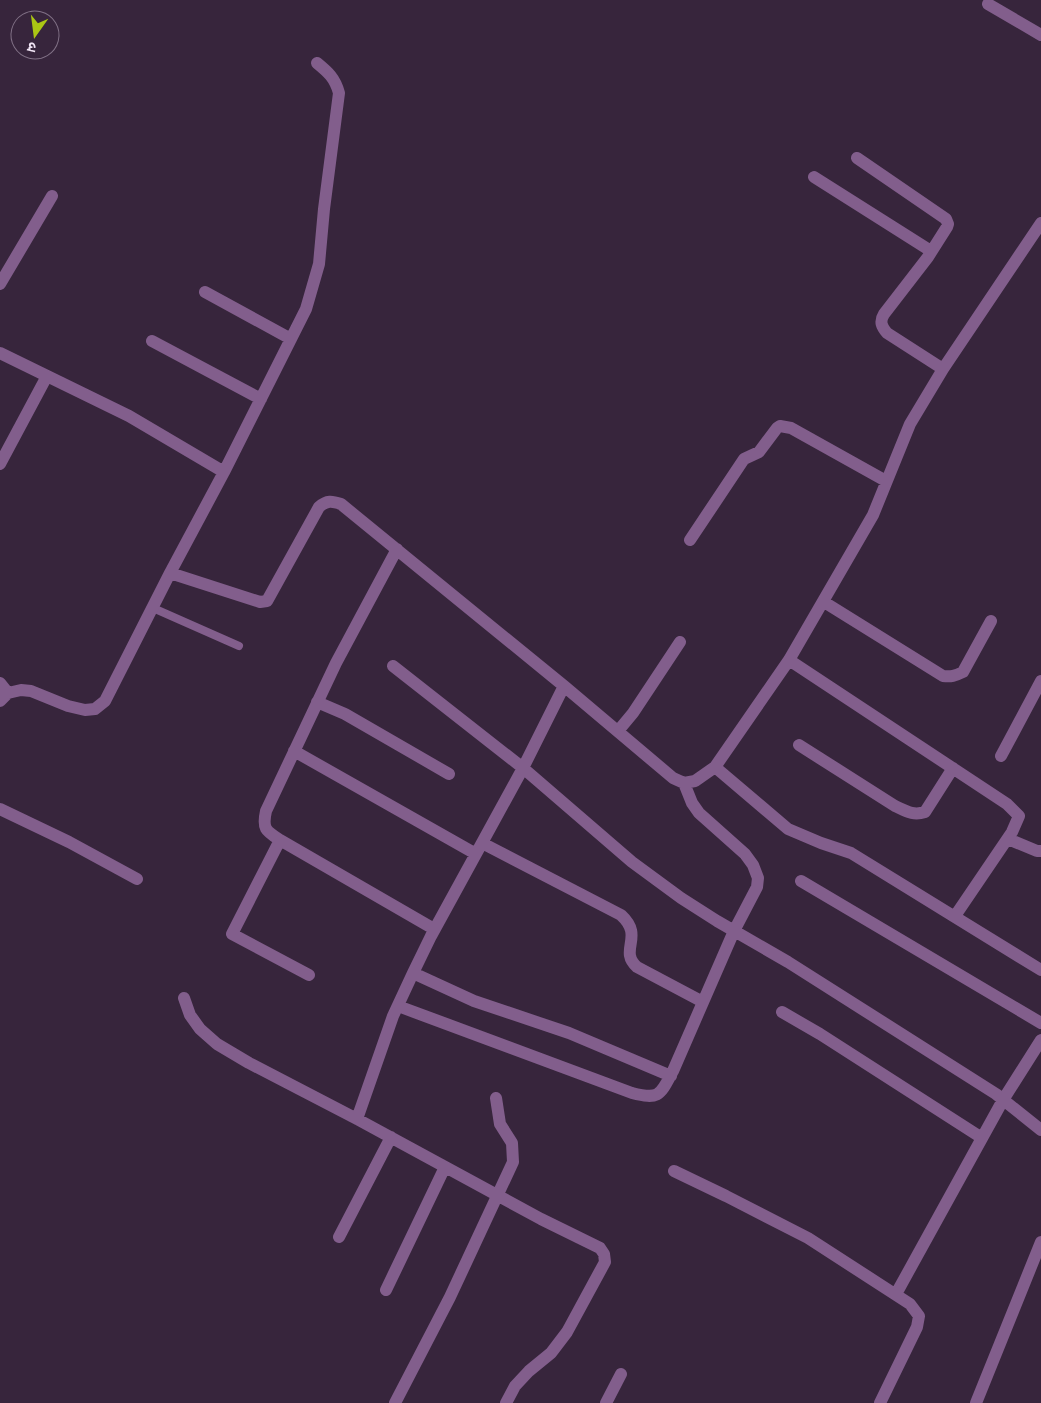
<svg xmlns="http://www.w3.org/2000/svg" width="1041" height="1403" viewBox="0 0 1041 1403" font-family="'Golos Text','Noto Sans Devanagari',sans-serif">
	<rect width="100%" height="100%" fill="#37253c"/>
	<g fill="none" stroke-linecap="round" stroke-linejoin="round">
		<path stroke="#825e8c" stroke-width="8" d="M153,608L239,646"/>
		<path stroke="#825e8c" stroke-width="12" d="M988,4L1041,35
			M857,158L946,219L948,224L947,227L928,257L884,314C879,322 882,327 887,333L943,369
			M814,177L931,251
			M0,284L52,196
			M205,292L291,339
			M152,341L261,399
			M0,353L129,416L224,472
			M0,464L47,376
			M690,540L744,459L759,452L777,428L780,426L791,428L886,481
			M397,549L336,663L266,811C262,829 266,831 280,840L434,929
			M170,573L224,472L306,309L319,264L324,209L339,93C335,78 328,72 317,63
			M824,602L943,676C951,677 955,676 963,672L991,621
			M789,660L1007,804L1019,816L1012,832L955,916
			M393,666L523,768L632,862L681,898L717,921L788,962L996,1094L1041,1130
			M0,683L8,693
			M0,701L8,693L21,690L31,691L68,706L85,710L95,709L105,701L170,573L260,602L267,601L319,507C327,500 332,501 341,504L564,686L673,778L684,783L695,781L715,767L789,660L873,515L910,424L943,369L1041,223
			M317,702L345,714L449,774
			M618,731L633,713L680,642
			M799,745L895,806C906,811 913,816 925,812L953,768
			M294,751L476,854
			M1001,756L1041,681
			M715,767L788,829L821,843L851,853L1041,970
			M0,809L69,842L137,879
			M1008,839L1037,851H1041
			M280,840L232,934L309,975
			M482,843L621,915C645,937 618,950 637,967L703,1002
			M801,881L1041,1023
			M413,973L474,1001L569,1033L671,1076
			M184,998L190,1015L200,1029L217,1044L249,1063L357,1119L541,1219L600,1248L604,1254L605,1262L567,1332L551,1353L529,1371L515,1386L506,1403
			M398,1006L632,1093C660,1100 660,1095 673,1071L734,931L757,887L758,878L753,865L745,854L699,813L692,803L684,783
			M782,1012L820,1034L982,1138
			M357,1119L393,1016L413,973L431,936L523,768L564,686
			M674,1171L726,1196L808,1238L910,1304L919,1316L917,1327L880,1403
			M339,1237L391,1137
			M386,1290L445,1167
			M896,1294L1003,1100L1041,1040
			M395,1403L450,1297L513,1162L512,1143L500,1124L496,1098
			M606,1403L621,1374
			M976,1403L1041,1242"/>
	</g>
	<g transform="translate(35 35) rotate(194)"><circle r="24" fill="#37253c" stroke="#817186"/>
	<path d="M0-4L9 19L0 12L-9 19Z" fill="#abc614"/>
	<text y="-8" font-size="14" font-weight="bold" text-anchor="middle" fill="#f0e4f4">उ</text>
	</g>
</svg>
